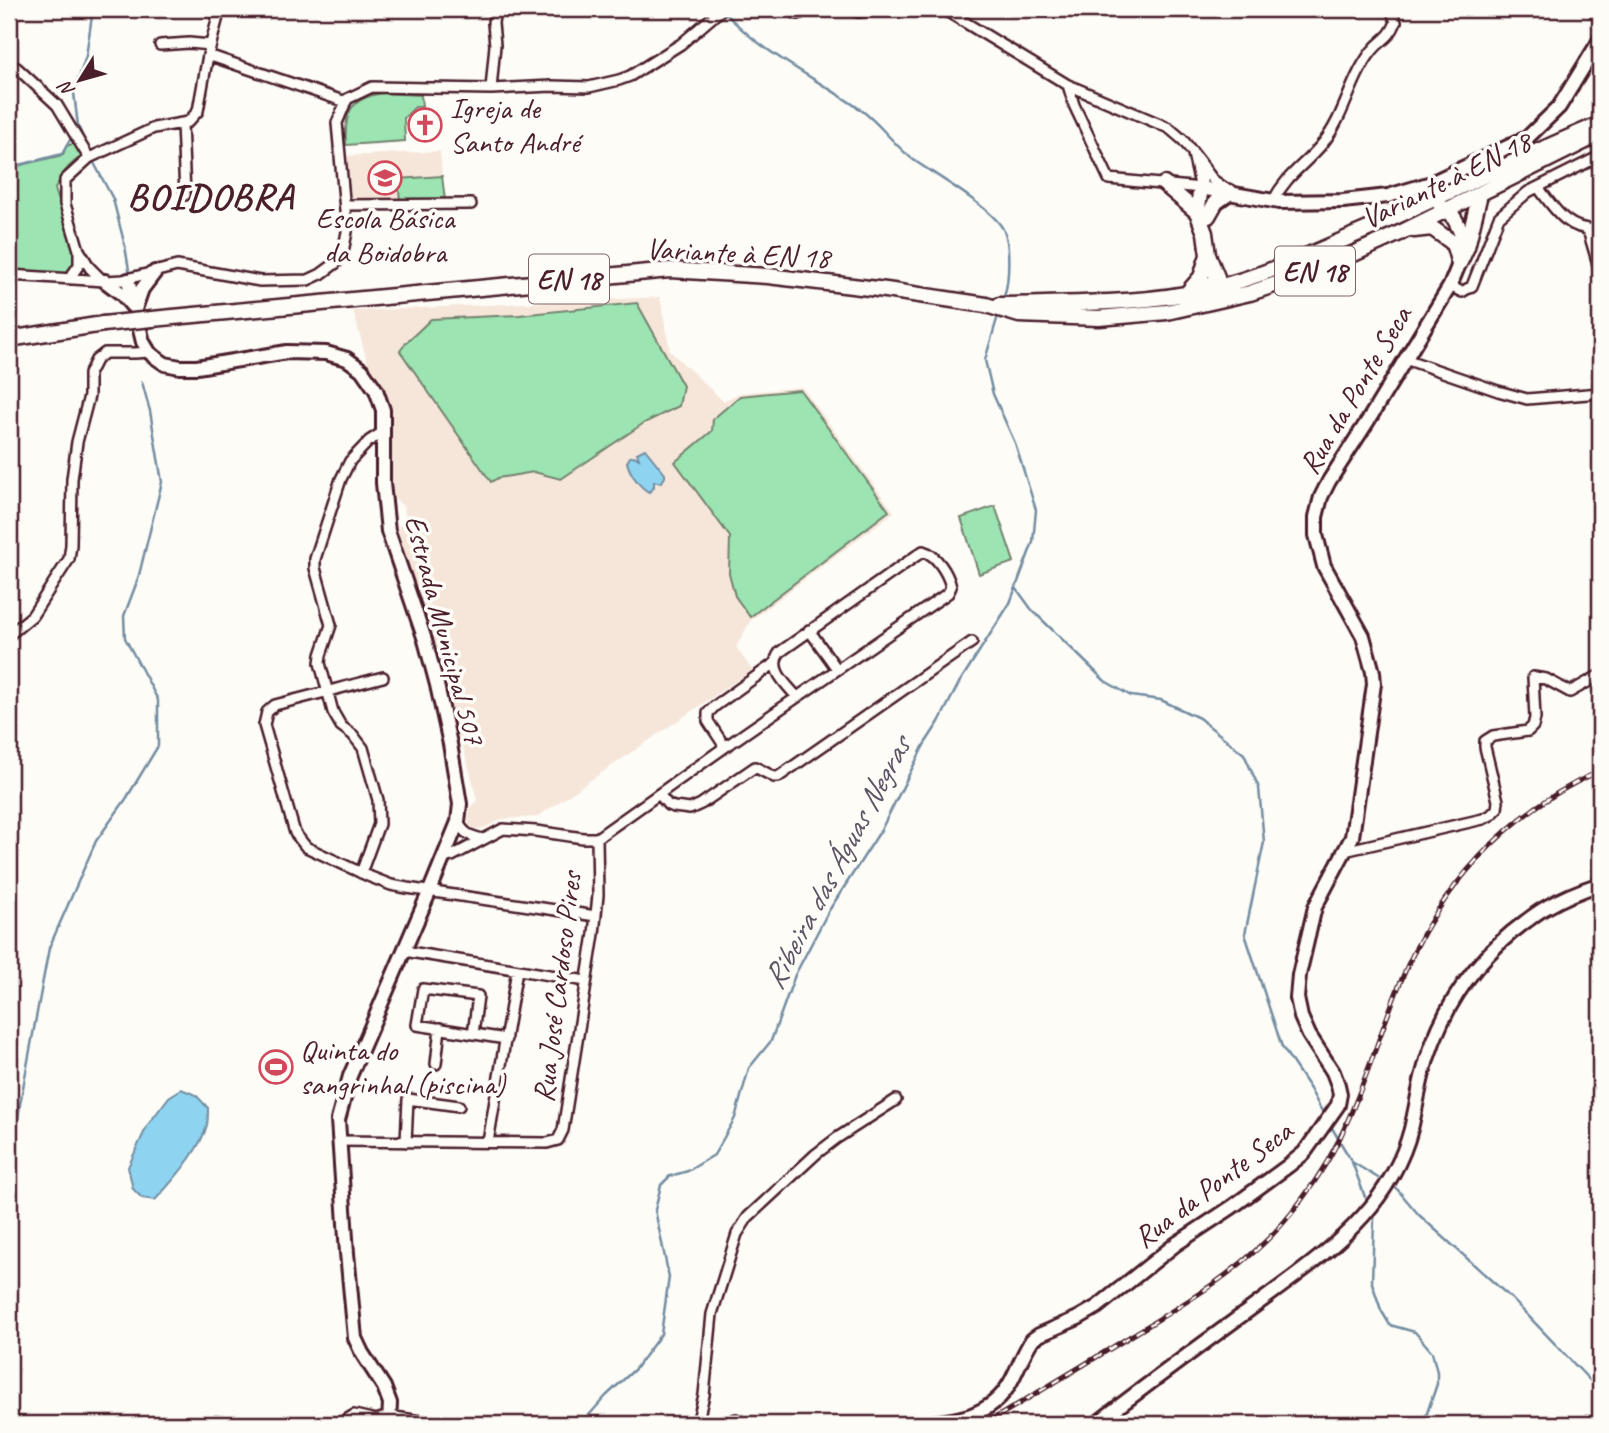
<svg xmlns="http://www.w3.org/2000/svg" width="1609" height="1433" viewBox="0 0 1609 1433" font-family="Caveat,sans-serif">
	<rect width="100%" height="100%" fill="#fdfcf7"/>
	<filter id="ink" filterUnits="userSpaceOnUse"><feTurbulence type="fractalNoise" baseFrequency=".0143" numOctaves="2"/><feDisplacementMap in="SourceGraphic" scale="14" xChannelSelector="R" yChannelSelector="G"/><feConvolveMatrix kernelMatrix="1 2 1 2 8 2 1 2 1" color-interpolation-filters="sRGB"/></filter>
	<g filter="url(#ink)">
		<path fill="#f6e6da" d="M440,151L442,176L399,179L400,201H352L347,156Z
			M660,297L670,351L723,401L740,393L802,387L894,512L751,620L736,647L752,670L537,817L502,819L484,828L475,829L468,824L470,809L477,800L469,768L413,586L400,536L398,528L400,524L406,520L404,507L394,498L389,468V402L383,385L368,364L353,311Z"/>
		<path fill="#9ce4b2" stroke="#73826e" stroke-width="2" d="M382,93L421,95L422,107H415L404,118L405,141L346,145C344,113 349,99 382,93Z
			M76,143L84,155C68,164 63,173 55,189L74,248V261L69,274L9,271V148L15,149L13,167L63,155L66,146Z
			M442,176L445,200L400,201L398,179Z
			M637,303L683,386L679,406L644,423L561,479L534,472L498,478L491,482L400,351L406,343L431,319L519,315Z
			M800,390L889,511L750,617L735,596L729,573L730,537L675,462L712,431L713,419L740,396Z
			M995,506L1014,562L979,574L961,518Z"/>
		<path fill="#8ed4f0" stroke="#738ca1" stroke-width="2" d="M645,449L665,474V477L661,483L654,481V487L649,492C640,488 629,472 627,462L630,457L634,456L639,459L637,453Z
			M181,1089L196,1095L208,1108C208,1114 208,1120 207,1125C200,1151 173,1181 155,1200L142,1198L133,1189L128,1167L147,1126L169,1097Z"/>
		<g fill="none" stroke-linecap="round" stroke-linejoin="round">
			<path stroke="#738ca1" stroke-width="2.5" d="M723,10C760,53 815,77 861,110C881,124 895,147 915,161C937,176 992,208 1003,229C1011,243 1009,282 1004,297
				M88,148L78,126L74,93L86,56L93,9
				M93,161L113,199L125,246L129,270
				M9,166L12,167L62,154L78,126
				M1016,588L1032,610L1105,681L1131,696L1161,700L1199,718L1244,754L1259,788L1264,842L1245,934L1282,1047L1310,1089L1324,1115
				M1332,1128L1352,1162L1365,1197
				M1352,1162L1378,1178
				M9,1166L15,1142L20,1104L49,948L96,841L126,799L158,746V700L125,638L124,616L138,579L162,482L150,411L142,382
				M1391,1186L1397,1189L1419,1215L1512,1299L1600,1391
				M1371,1212L1374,1220L1372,1283L1381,1310L1390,1325L1415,1332L1432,1352L1437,1372V1384L1425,1419V1424
				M9,1220L11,1240L9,1289
				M581,1424L606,1396L635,1369L661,1334L669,1277L655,1210L661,1185L670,1176L688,1171L714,1155L735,1118L749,1068L771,1041L795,975L828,912L881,830L924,745L939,722L959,683L1010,603L1033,542L1036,510L1015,443L993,394L985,360L997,319"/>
			<defs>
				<path id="street" d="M206,9L219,12
					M792,9L793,12L798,14L801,13L803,9
					M850,9L858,12L864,11L866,9
					M943,9L1068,85L1169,128L1183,140L1204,167L1201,188
					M160,45L189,43L211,45
					M208,55L346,102
					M9,64L17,68L57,105L89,158
					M1068,85L1074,105L1109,179L1201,188
					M491,89L495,45L493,23L495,9
					M182,123L185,195
					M1193,154L1200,185
					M1204,168L1213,180L1229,191
					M1538,187C1554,209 1569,233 1600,229
					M1273,201C1287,174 1305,165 1323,143C1345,116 1350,79 1372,51C1382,38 1389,40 1396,22L1391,9
					M345,205L471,204
					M1588,230L1600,271
					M9,275L105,281L123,280L177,266L260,281L308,280L321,274L336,263L343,252L347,232L337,123L347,99L372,87L491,89L552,86L589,87L619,80L630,76L681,44L722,9
					M69,279L79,265V252
					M103,281L90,268L79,250L65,204V180L89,158L154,128L188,122L198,111L208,55L220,9
					M1450,286L1462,292L1472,286L1499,217L1528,192L1600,156
					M1405,359L1498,391L1527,399L1600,393
					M809,630L837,669
					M9,635L32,616L69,559L71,545L72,479L77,442L89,396V374L96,360L105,353H135L149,352
					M775,663L715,706L708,713V721L725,747L941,598L948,593L951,587C948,574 937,555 923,551L780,652C767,668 786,684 797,697
					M383,677L275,705L267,712L264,725L295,833L306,847L368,876L391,885L407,888L596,916
					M659,794L668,805L674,807L690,809L701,804L755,767L774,777H778L972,642
					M458,822C464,834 470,836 483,839
					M1344,851L1483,819L1491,815L1497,809L1498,801L1485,747V741L1493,736L1528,731L1533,726L1535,718L1533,677L1546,679L1570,692L1600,675
					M444,858L452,856L503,829L536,831L583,838H597L725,747
					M361,873L379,824L378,800L363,748L353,735L341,726L333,712L320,663L321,655L331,625L315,568V559L341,479L350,461L369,441L383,432
					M404,951L586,981
					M473,1034L478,996L423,989L417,1025L506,1039
					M436,1064L440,1028
					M339,1141L547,1143L558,1140L563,1130L594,934L598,895L597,838
					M406,1142L408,1099L459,1106
					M488,1142L517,970
					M339,1424L354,1415L376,1420L389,1416L439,1424
					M697,1424L704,1395L712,1314L737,1234L748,1217L816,1154L837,1138L896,1100
					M726,1424L731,1421L736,1419L746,1424"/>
				<path id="secondary" d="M1201,188L1279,202L1343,201L1388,196L1431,183L1527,138L1559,107L1600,40
					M128,280L143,342L149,352L155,357L165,364L180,367H197L287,352L326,353L347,359L362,370L376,390L383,410V483L388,531L425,640L437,685L450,744L460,804L458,822L431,888L350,1076L338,1120L347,1253L355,1338L362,1353L384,1387L390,1403L389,1424
					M105,281L122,294L132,306
					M135,309L142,289L155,272
					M920,1424C955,1421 991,1417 1010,1383C1018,1369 1023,1353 1032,1340L1039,1335L1078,1318L1097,1307L1176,1244L1232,1207L1288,1166L1304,1153L1338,1105L1340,1094L1338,1085L1333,1072L1309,1035L1301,1017L1297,998L1299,975L1315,907L1352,837L1374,684L1373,672L1363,636L1324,566L1316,535V517L1321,497L1329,481L1369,419L1450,286L1459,264
					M1096,1424C1146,1385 1197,1348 1249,1310C1288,1281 1330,1253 1363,1216C1385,1192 1403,1160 1411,1129C1415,1112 1418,1094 1422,1077C1438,1014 1472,961 1525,922C1532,917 1539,911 1547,907C1564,897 1582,890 1600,884"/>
				<path id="primary" d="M1164,184L1197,212
					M1201,188L1197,212L1205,233L1208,255L1217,277L1208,291
					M1441,207C1456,212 1461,234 1467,247L1459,264
					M1208,216L1216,202L1230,192
					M1414,230L1432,228L1453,243L1459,264
					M1467,247L1480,194
					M1187,293L1201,277L1208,255
					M999,305C1069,303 1142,305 1210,289C1261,277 1311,254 1359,233C1440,197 1519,158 1600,124
					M152,319L670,270L768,276L886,290L986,305L1019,315L1099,318L1167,312L1250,293L1316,271L1402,232L1600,134
					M9,339L103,324"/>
			</defs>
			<use href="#street" stroke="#4a1f2b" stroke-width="14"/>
			<use href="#secondary" stroke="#4a1f2b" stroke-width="18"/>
			<use href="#primary" stroke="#4a1f2b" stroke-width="19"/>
			<use href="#street" stroke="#fdfcf7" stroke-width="9"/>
			<use href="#secondary" stroke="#fdfcf7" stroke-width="12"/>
			<use href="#primary" stroke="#fdfcf7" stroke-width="14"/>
			<defs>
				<path id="rail" d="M985,1424C1032,1396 1079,1368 1126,1339C1189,1301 1256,1263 1300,1202C1319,1177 1336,1149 1348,1120C1368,1075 1382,1027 1401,981C1438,889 1508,811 1600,771"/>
			</defs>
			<use href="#rail" stroke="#4a1f2b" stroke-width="5"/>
			<use href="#rail" stroke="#fdfcf7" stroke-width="2.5" stroke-dasharray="8" stroke-linecap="butt"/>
			<defs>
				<path id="primary-bridge" d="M103,324L152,319"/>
			</defs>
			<use href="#primary-bridge" stroke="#4a1f2b" stroke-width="19" stroke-linecap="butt"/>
			<use href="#primary-bridge" stroke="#fdfcf7" stroke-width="14"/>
		</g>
	</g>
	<defs>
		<symbol id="church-ring" viewBox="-11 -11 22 22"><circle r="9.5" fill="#fdfcf7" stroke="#d1495b" stroke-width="1.5"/><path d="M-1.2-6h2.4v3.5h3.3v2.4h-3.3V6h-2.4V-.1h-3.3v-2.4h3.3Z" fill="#d1495b"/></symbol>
		<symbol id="school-ring" viewBox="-11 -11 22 22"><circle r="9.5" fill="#fdfcf7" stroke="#d1495b" stroke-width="1.5"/><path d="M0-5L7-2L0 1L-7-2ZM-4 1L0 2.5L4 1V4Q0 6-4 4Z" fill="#d1495b"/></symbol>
		<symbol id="stadium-ring" viewBox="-11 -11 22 22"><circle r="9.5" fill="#fdfcf7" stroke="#d1495b" stroke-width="1.5"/><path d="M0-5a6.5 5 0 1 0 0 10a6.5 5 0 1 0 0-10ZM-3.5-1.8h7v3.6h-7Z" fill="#d1495b"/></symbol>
	</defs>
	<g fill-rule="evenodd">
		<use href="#church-ring" x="406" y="106" width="38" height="38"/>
		<use href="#school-ring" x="366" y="159" width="38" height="38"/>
		<use href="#stadium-ring" x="257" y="1048" width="38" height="38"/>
	</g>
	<g text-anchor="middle" stroke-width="7" stroke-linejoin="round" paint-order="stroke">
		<g fill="#fdfcf7" stroke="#806168" stroke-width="2">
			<rect x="1275" y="246.5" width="80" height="49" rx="5"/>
			<rect x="529" y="254.5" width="80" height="49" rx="5"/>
		</g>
		<g font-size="28" font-weight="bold" fill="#4a1f2b">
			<text x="1315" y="281">EN 18</text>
			<text x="569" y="289">EN 18</text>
		</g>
		<g font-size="30" fill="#4a1f2b" stroke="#fdfcf7" text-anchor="start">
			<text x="450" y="118">Igreja de<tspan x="450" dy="34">Santo André</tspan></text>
			<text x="385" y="228" text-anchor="middle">Escola Básica<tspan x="385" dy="34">da Boidobra</tspan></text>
			<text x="300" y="1060">Quinta do<tspan x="300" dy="34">sangrinhal (piscina)</tspan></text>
		</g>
		<g font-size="30" fill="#4a1f2b" stroke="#fdfcf7">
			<text transform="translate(1446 180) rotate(-26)" y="10">Variante à EN 18</text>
			<text transform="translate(738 253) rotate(3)" y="10">Variante à EN 18</text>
			<text transform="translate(1355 390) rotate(-59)" y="10">Rua da Ponte Seca</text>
			<text transform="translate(445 630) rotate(75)" y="10">Estrada Municipal 507</text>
			<text transform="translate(557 987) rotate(-83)" y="10">Rua José Cardoso Pires</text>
			<text transform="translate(1213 1184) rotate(-37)" y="10">Rua da Ponte Seca</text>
		</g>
		<g font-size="32" font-style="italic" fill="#5e5566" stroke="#fdfcf7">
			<text transform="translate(836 863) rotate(-62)" y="11">Ribeira das Águas Negras</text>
		</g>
		<g font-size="37" font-weight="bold" letter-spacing="2" fill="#4a1f2b" stroke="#fdfcf7">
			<text x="211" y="209">BOIDOBRA</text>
		</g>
	</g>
	<rect width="1609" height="1433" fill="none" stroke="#fdfcf7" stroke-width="35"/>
	<rect x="18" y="18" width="1574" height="1398" fill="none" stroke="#4a1f2b" stroke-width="2.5" filter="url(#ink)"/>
	<g transform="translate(80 80) rotate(233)" stroke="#fdfcf7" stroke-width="5" paint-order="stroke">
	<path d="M0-5L12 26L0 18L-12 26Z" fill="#4a1f2b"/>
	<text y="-10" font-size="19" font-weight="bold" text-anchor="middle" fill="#4a1f2b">N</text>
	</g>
</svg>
